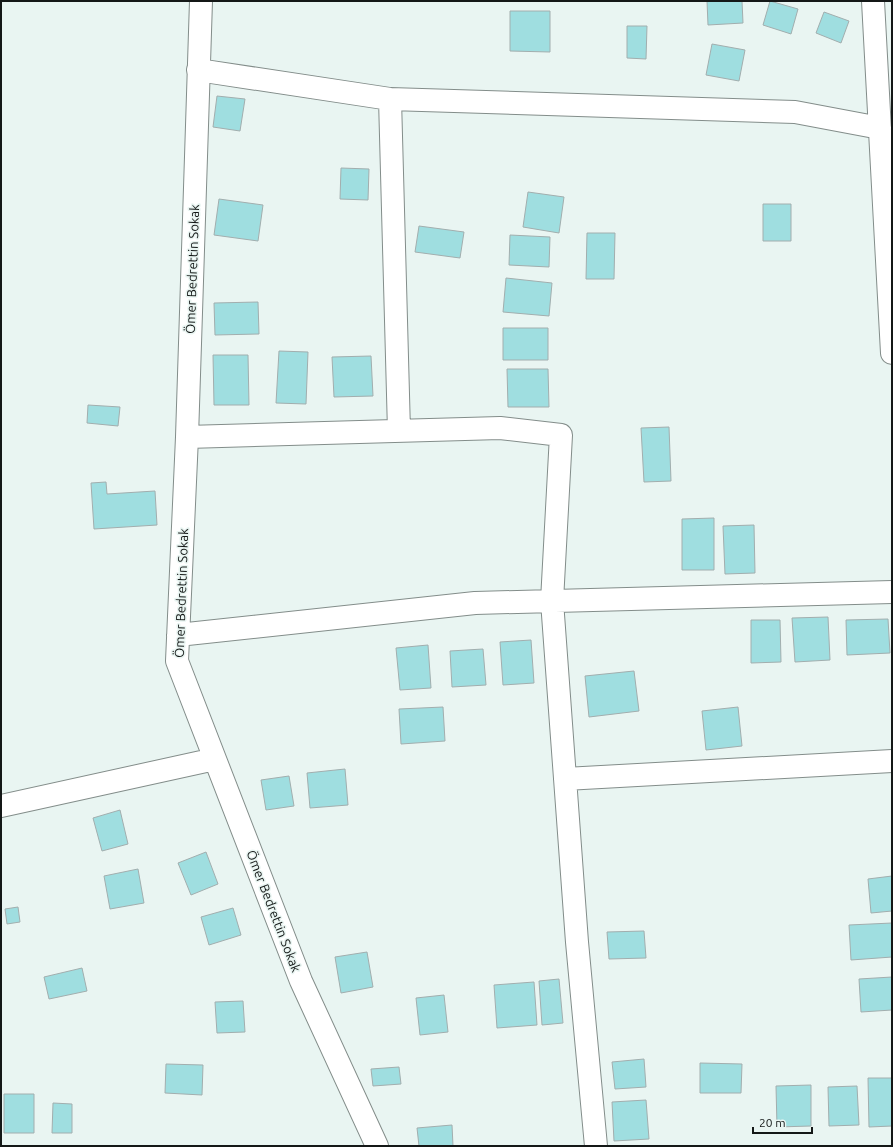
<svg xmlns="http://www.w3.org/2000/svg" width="893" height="1147" viewBox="0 0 893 1147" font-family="Ubuntu,sans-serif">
	<rect width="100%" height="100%" fill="#e9f5f2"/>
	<path fill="#9fdee0" stroke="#a2aeae" d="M707,1H742L743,23L708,25Z
		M770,1L798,9L791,34L763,25Z
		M510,11H550V52L510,51Z
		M824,12L849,21L841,43L816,33Z
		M627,26H647L646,59L627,58Z
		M712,44L745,50L739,81L706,75Z
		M217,96L245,99L240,131L213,127Z
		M341,168L369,169L368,200L340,199Z
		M528,192L564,197L559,233L523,227Z
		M219,199L263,205L258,241L214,235Z
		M763,204H791V241H763Z
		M419,226L464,232L460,258L415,252Z
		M587,233H615L614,279H586Z
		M510,235L550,237L549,267L509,265Z
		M506,278L552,283L549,316L503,312Z
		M258,302L259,334L215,335L214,303Z
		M503,328H548V360H503Z
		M279,351L308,352L306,404L276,403Z
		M213,355H248L249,405H214Z
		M371,356L373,396L334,397L332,357Z
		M507,369H548L549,407H508Z
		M88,405L120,407L118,426L87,423Z
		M669,427L671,481L644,482L641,428Z
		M106,482L107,494L155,491L157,525L94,529L91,483Z
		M714,518V570H682V519Z
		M754,525L755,573L725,574L723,526Z
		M828,617L830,660L795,662L792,618Z
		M888,619L890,653L847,655L846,620Z
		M751,620H780L781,662L751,663Z
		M531,640L534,683L503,685L500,642Z
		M428,645L431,688L400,690L396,648Z
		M483,649L486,685L452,687L450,651Z
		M634,671L639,711L589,717L585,676Z
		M443,707L445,741L401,744L399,709Z
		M738,707L742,746L706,750L702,711Z
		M345,769L348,805L310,808L307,773Z
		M289,776L294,806L266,810L261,780Z
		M120,810L128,844L102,851L93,818Z
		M206,852L218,884L191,895L178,863Z
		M138,869L144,903L110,909L104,876Z
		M892,876V911L871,913L868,879Z
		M18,907L20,922L7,924L5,909Z
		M233,908L241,935L209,945L201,917Z
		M892,923V957L851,960L849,925Z
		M644,931L646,958L609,959L607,932Z
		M367,952L373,987L341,993L335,957Z
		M82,968L87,991L49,999L44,977Z
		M892,977V1010L861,1012L859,979Z
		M559,979L563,1023L542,1025L539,981Z
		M534,982L537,1025L497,1028L494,985Z
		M444,995L448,1032L420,1035L416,998Z
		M243,1001L245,1032L217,1033L215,1002Z
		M644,1059L646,1087L615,1089L612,1062Z
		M700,1063L742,1064L741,1093H700Z
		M166,1064L203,1065L202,1095L165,1093Z
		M399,1067L401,1084L373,1086L371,1069Z
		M868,1078H892V1126L869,1127Z
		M811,1085V1126L777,1127L776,1086Z
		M857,1086L859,1125L829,1126L828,1087Z
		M4,1094H34V1133H4Z
		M646,1100L649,1139L614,1141L612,1102Z
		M53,1103L72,1104V1133H52Z
		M452,1125L453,1146H419L417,1128Z"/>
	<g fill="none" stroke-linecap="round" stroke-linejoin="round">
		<defs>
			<path id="minor" d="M201,1L187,437L177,661L301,981L377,1146
				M873,1L892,353
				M198,70L390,99L795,112L880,128
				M390,99L399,431
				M187,437L500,428L561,435L552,601L577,942L596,1146
				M178,635L475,603L892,592
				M565,779L892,761
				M1,806L215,759"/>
		</defs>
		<use href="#minor" stroke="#838d8a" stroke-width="24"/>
		<use href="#minor" stroke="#fff" stroke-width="22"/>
	</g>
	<g text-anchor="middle" stroke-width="3" stroke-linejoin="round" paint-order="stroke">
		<g font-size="13" fill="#141817" stroke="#e9f5f2">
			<text transform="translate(192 269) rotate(-88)" y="5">Ömer Bedrettin Sokak</text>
			<text transform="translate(181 593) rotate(-88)" y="5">Ömer Bedrettin Sokak</text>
			<text transform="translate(274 911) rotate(69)" y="5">Ömer Bedrettin Sokak</text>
		</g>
	</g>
	<rect width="893" height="1147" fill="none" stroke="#141817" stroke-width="4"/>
	<path d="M753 1127v6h59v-6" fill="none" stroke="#141817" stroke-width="2"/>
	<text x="759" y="1127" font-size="12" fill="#141817" stroke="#e9f5f2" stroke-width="3" paint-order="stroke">20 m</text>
</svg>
